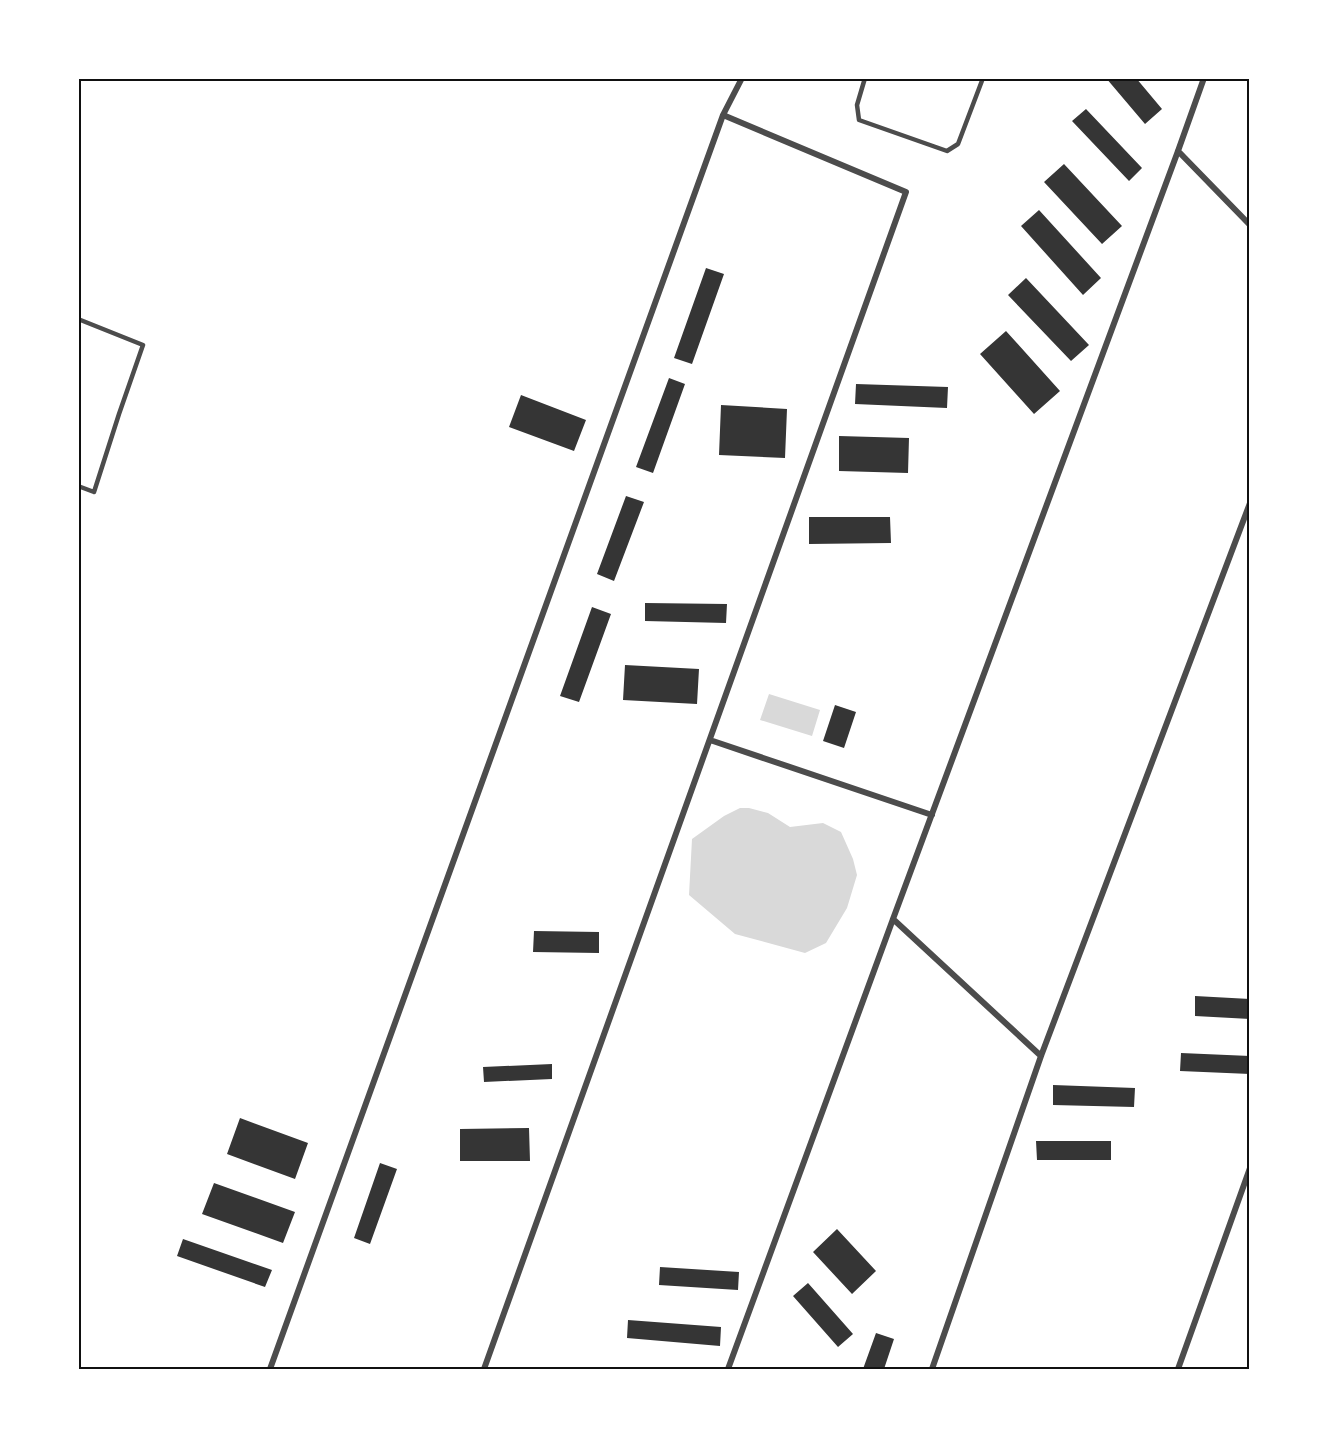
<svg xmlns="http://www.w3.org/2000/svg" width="1328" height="1447" viewBox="0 0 1328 1447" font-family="Poppins,sans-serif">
	<rect width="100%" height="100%" fill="#fff"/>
	<path fill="#d9d9d9" d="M769,694L820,710L812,736L760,720Z
		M740,808H749L768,813L790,827L823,823L841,832L853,859L857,875L847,908L826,943L805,953L735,934L689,895L692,839L724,816Z"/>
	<path fill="#353535" d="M1106,78H1136L1162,109L1145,124Z
		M1086,109L1142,168L1129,181L1072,121Z
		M1064,164L1122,226L1102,244L1044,182Z
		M1039,210L1101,278L1083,295L1021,226Z
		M706,268L724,274L692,364L674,358Z
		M1026,278L1089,345L1071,361L1008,295Z
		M1006,331L1060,391L1034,414L980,354Z
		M669,378L685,384L653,473L636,467Z
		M856,384L948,387L947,408L855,404Z
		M521,395L586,420L574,451L509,427Z
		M721,405L787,409L785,458L719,455Z
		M839,436L909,438L908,473L839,471Z
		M626,496L644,502L614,581L597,574Z
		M809,517H890L891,543L809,544Z
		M645,603L727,604L726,623L645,621Z
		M592,607L611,614L579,702L560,696Z
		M625,665L699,669L697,704L623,700Z
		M835,705L856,712L844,748L823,741Z
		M534,931L599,932V953L533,952Z
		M1195,996L1250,999V1019L1195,1016Z
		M1181,1053L1250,1056V1074L1180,1071Z
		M552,1064V1079L484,1082L483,1067Z
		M1053,1085L1135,1088L1134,1107L1053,1105Z
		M240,1118L308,1143L295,1179L227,1154Z
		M529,1128L530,1161H460V1129Z
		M1036,1141H1111V1160H1037Z
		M380,1163L397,1169L370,1244L354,1238Z
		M214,1183L295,1212L283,1243L202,1214Z
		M837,1229L876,1271L852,1294L813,1252Z
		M183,1239L272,1270L265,1287L177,1256Z
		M660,1267L739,1272L738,1290L659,1285Z
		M808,1283L853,1334L838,1347L793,1296Z
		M628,1320L721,1327L720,1346L627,1338Z
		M876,1333L894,1339L884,1369H863Z"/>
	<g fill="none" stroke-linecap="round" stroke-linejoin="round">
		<path stroke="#4c4c4c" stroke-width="4.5" d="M865,78L857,105L859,120L947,151L958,144L983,78
			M78,319L143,345L119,414L94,492L78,486"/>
		<path stroke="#4c4c4c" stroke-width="6" d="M1178,151L1250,225
			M710,740L932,815
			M893,919L1041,1056
			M270,1369L723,115L742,78
			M484,1369L906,192L723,115
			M728,1369L893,919L1178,151L1204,78
			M932,1369L1041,1056L1250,503
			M1178,1369L1250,1168"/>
	</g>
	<rect width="1328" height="1447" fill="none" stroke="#ffffff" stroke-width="159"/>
	<rect x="80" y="80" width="1168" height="1288" fill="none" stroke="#111" stroke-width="2"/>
</svg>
